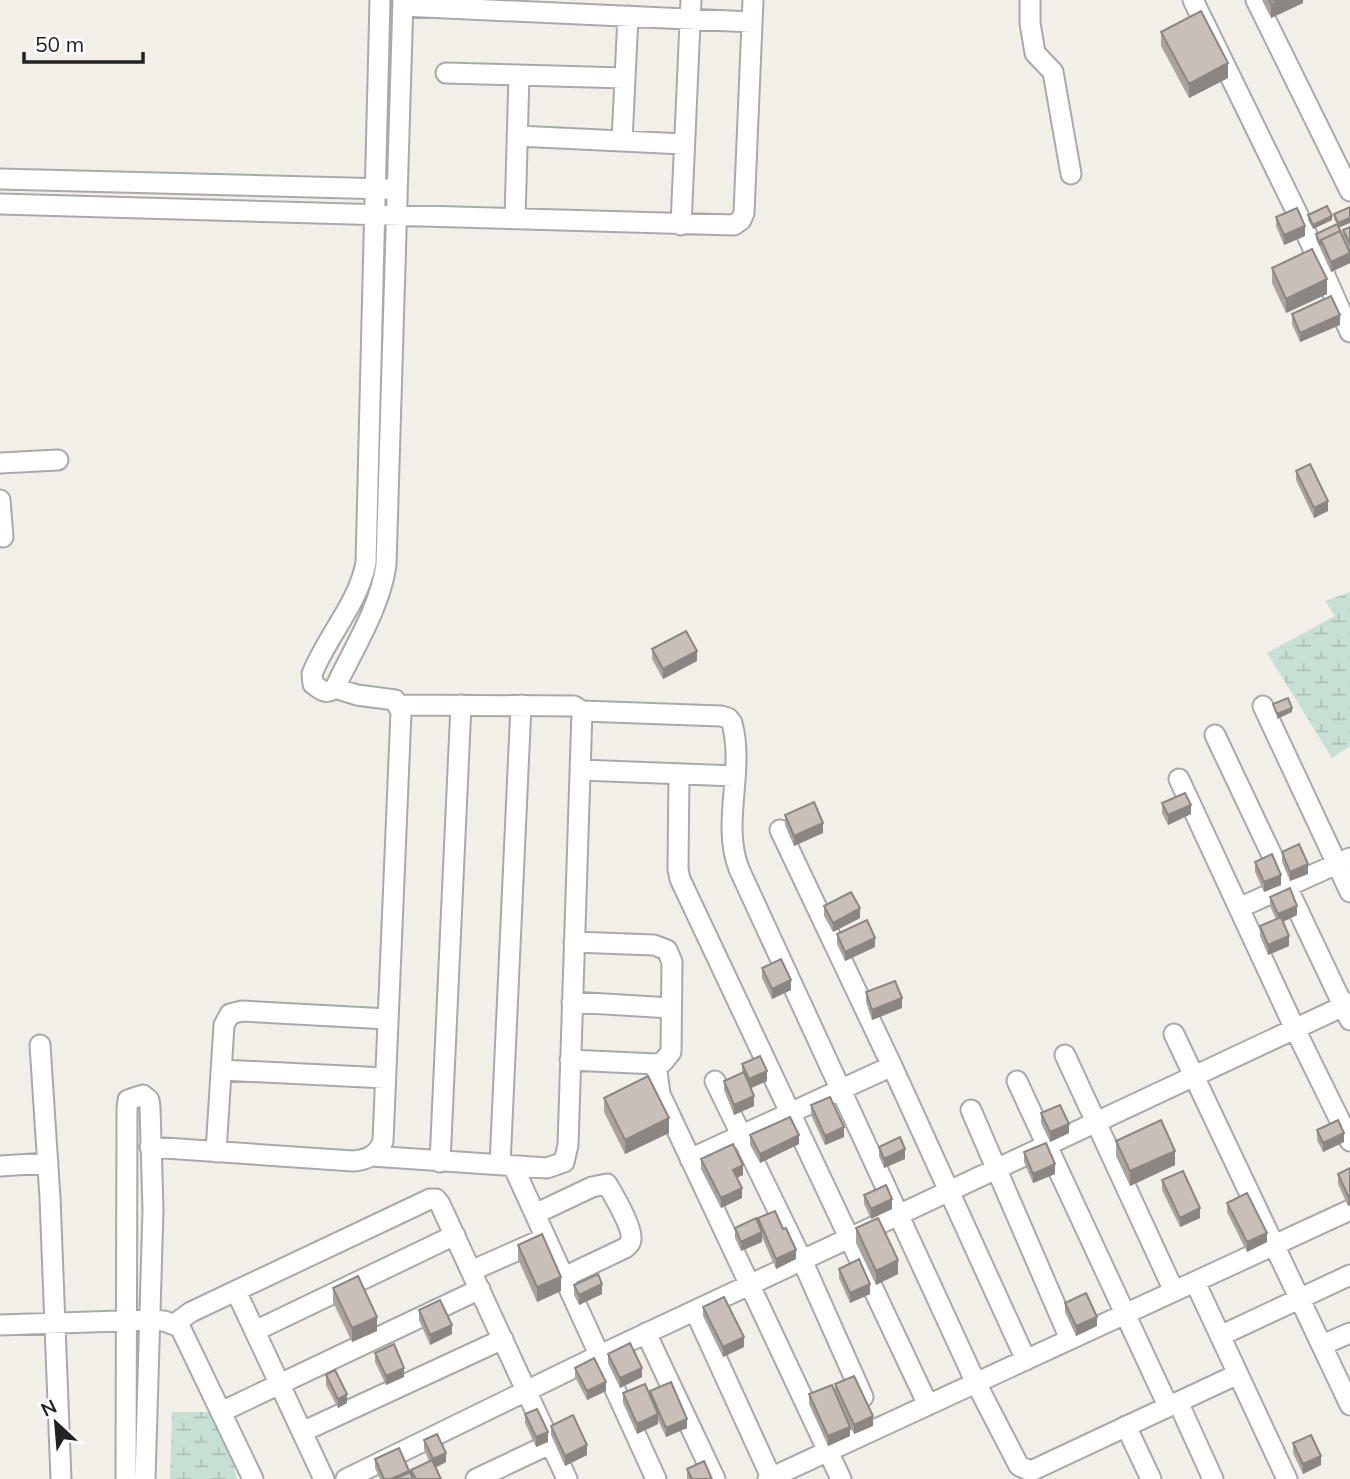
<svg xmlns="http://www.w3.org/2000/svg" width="1350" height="1479" viewBox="0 0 1350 1479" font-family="Mulish,sans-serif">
	<defs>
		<pattern id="wetland-marsh" width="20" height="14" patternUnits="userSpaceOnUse" patternTransform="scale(1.75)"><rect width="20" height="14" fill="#c6e0d4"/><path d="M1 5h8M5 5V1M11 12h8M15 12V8" fill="none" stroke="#aac0b6"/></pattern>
	</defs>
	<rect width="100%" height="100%" fill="#f2efe9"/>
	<path fill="url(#wetland-marsh)" d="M1350,592V746L1332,758L1267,653L1335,616L1325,601Z
		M172,1412H221L237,1479H170Z"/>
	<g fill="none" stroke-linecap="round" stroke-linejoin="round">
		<defs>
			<path id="minor" d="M380,0L366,563C358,604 327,636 312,674L313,684C321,690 326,695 335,688C353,649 380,608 386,565L403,0
				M1030,0V23L1035,53L1053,72L1071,174
				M1193,0L1299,217L1350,332
				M1256,0L1350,191
				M403,6L752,22
				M446,73L625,78
				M517,136L684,144
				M622,141L628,16
				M0,179L387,189
				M0,204L734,225L741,220L744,213L753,0
				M515,218L519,75
				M681,225L691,0
				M0,463L58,460
				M0,500L3,537
				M1263,706L1350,892
				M582,711L721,716L728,718L732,723C745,771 721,823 739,869L976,1383L1019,1466L1031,1471L1238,1374
				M1215,735L1350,1020
				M581,770L735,776
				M679,774L678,869L680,879L928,1405
				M1179,779L1295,1029L1350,1141
				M780,830L892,1066L1026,1360
				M1239,908L1350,858
				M572,1002L671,1008
				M1174,1034L1350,1405
				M40,1045L50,1198L61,1479
				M1065,1055L1174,1291
				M570,1060L656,1064L663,1062L671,1052L672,962L667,950L654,945L574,942
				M656,1064L660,1094L841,1479
				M221,1070L385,1078
				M715,1081L802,1260L863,1397
				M1017,1081L1168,1406
				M971,1110L1070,1339
				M150,1147L353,1161C367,1160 378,1155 383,1141L401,712L395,700L357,695L335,688
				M216,1152L224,1025L230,1014L242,1011L388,1019
				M372,1156L547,1168L564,1162L568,1145L582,711L574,706L399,705
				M690,1159L892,1066
				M440,1162L461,705
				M500,1165L521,705
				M0,1166L48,1163
				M513,1166L656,1479
				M535,1214L592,1187L607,1184C613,1194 633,1228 631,1239C631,1244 628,1245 625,1248L564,1277
				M471,1271L541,1240
				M1195,1282L1287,1479
				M236,1291L324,1479
				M695,1311L771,1477
				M0,1325L149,1320L164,1321L180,1327
				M255,1331L455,1235
				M646,1333L715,1479
				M1220,1336L1350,1275
				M1322,1345L1350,1333
				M1178,1402L1213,1479
				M221,1412L480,1289
				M1126,1426L1151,1479
				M302,1432L503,1339
				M126,1479L127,1109L128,1100L143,1095L149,1100L150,1107L153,1210L145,1479
				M253,1479L180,1327V1320L191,1312L430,1199H436L440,1204L567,1479
				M346,1479L600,1355L1350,1003
				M476,1479L552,1443
				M768,1479L1350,1210"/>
		</defs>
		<use href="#minor" stroke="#a9a9a9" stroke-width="23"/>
		<use href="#minor" stroke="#fff" stroke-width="19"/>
	</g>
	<path fill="#aba49e" d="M1262,0H1303V3L1271,18Z
		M1161,32L1228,78L1189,98L1161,46Z
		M1350,207L1339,228L1343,238V230L1350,227V263L1331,272L1316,239V234L1337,224L1334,219V214Z
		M1308,215L1332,220L1313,229L1308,220Z
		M1276,217L1305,236L1284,245L1276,226Z
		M1272,268L1327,294L1286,313L1272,283Z
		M1292,314L1340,325L1300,342L1292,324Z
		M1296,471L1328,511L1314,518L1296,480Z
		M652,649L697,661L663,679L652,659Z
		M1162,803L1191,814L1168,825L1162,813Z
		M785,815L823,833L794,846L785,825Z
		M1282,852L1308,874L1290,881L1282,862Z
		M1255,862L1281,885L1264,892L1255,872Z
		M1270,897L1297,915L1283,922L1289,946L1268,955L1260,936V926L1276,919L1270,906Z
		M824,906L860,918L833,932L824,916Z
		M837,934L875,947L845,961L837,944Z
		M762,968L791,990L772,999L762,978Z
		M866,992L902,1008L872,1020L866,1002Z
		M742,1064L767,1081L751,1088L754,1106L734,1115L724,1090V1081L742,1073Z
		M604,1098L669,1133L625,1154L604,1112Z
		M811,1105L844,1137L825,1145L811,1115Z
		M1041,1113L1069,1133L1050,1142L1041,1123Z
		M1317,1130L1344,1142L1323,1152L1317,1140Z
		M750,1135L799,1144L760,1163L750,1145Z
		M1116,1141L1175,1165L1130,1186L1116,1156Z
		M879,1147L905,1159L884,1168L879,1156Z
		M1024,1152L1055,1174L1033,1183L1024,1162Z
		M701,1159L743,1175L737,1178L742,1198L721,1208L701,1169Z
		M1350,1168V1205L1348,1206L1338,1184V1174Z
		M1162,1180L1200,1218L1180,1227L1162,1190Z
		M864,1195L892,1209L871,1219L864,1204Z
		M1227,1203L1267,1242L1247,1252L1227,1212Z
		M758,1218L796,1259L776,1269L762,1237V1242L741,1251L735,1238V1228L758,1223Z
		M856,1228L898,1274L876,1285L856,1243Z
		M518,1245L561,1291L537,1302L518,1259Z
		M839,1269L870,1294L850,1303L839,1278Z
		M574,1285L602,1294L579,1305L574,1295Z
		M333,1288L377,1331L352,1342L333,1302Z
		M1065,1303L1097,1326L1076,1336L1065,1312Z
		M703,1307L744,1347L723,1357L703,1316Z
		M419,1310L452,1334L430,1345L419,1320Z
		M375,1353L404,1377L386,1385L375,1362Z
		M608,1354L642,1377L620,1388L608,1363Z
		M575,1368L606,1391L587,1400L575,1377Z
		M326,1375L347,1403L338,1408L326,1385Z
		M835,1384L873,1426L854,1434L847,1420L850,1436L828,1446L809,1404V1394L835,1393Z
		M650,1391L687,1428L666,1437L658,1420V1424L637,1434L623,1403V1393L650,1395Z
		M525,1414L548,1442L536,1447L525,1423Z
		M551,1426L587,1455L565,1466L551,1435Z
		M424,1440L446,1462L436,1467L441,1479H380L375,1468V1459L409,1473L411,1475V1470L429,1461L424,1449Z
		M1293,1443L1321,1465L1303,1474L1293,1453Z
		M687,1469L712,1479H687Z"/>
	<path fill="#8b8681" d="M1279,0H1303V3L1271,18V4Z
		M1228,63V78L1189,98V84Z
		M1332,216V220L1313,229V225Z
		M1350,218V223L1338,228V223Z
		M1305,226V236L1284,245V235Z
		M1350,253V263L1331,272V262Z
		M1327,279V294L1286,313V299Z
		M1340,315V325L1300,342V333Z
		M1328,501V511L1314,518V508Z
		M697,651V661L663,679V669Z
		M1292,708V712L1277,719V714Z
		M1191,805V814L1168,825V815Z
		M823,823V833L794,846V836Z
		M1308,864V874L1290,881V872Z
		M1281,875V885L1264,892V882Z
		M1297,906V915L1278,924V914Z
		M860,908V918L833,932V923Z
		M1289,936V946L1268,955V945Z
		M875,938V947L845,961V952Z
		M791,980V990L772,999V989Z
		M902,998V1008L872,1020V1010Z
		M767,1071V1081L749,1089V1079Z
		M754,1096V1106L734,1115V1105Z
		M669,1118V1133L625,1154V1140Z
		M1069,1124V1133L1050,1142V1132Z
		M844,1127V1137L825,1145V1136Z
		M1344,1133V1142L1323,1152V1143Z
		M799,1135V1144L760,1163V1154Z
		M905,1149V1159L884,1168V1159Z
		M1175,1151V1165L1130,1186V1171Z
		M1055,1164V1174L1033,1183V1174Z
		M743,1165V1175L733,1179V1170Z
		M742,1188V1198L721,1208V1198Z
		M1350,1195V1205L1348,1206V1196Z
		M892,1199V1209L871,1219V1209Z
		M1200,1208V1218L1180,1227V1218Z
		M762,1232V1242L741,1251V1242Z
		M1267,1233V1242L1247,1252V1242Z
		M796,1250V1259L776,1269V1259Z
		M898,1260V1274L876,1285V1271Z
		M561,1277V1291L537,1302V1287Z
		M602,1284V1294L579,1305V1295Z
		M870,1284V1294L850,1303V1293Z
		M377,1317V1331L352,1342V1328Z
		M1097,1317V1326L1076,1336V1326Z
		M452,1325V1334L430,1345V1335Z
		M744,1337V1347L723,1357V1347Z
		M404,1368V1377L386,1385V1376Z
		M642,1368V1377L620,1388V1378Z
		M606,1382V1391L587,1400V1391Z
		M347,1394V1403L338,1408V1399Z
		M658,1414V1424L637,1434V1424Z
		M873,1416V1426L854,1434V1425Z
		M687,1419V1428L666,1437V1428Z
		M850,1427V1436L828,1446V1436Z
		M548,1432V1442L536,1447V1437Z
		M587,1445V1455L565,1466V1456Z
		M446,1453V1462L433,1469V1459Z
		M1321,1456V1465L1303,1474V1464Z"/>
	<path fill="#c7bfb8" stroke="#8b8681" stroke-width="2" d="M1269,0H1279L1271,4Z
		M1201,11L1228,63L1189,84L1161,32Z
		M1327,206L1332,216L1313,225L1308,215Z
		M1350,207V218L1338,223L1334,214Z
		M1297,208L1305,226L1284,235L1276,217Z
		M1337,224L1342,234L1340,231L1321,240L1320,244L1316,234Z
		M1350,227V244L1343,230Z
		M1340,231L1350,253L1331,262L1321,240Z
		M1312,249L1327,279L1286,299L1272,268Z
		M1331,296L1340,315L1300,333L1292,314Z
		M1310,464L1328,501L1314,508L1296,471Z
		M686,631L697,651L663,669L652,649Z
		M1288,698L1292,708L1277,714L1273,704Z
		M1185,793L1191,805L1168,815L1162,803Z
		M814,802L823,823L794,836L785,815Z
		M1299,844L1308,864L1290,872L1282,852Z
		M1272,854L1281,875L1264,882L1255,862Z
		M1290,888L1297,906L1278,914L1270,897Z
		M851,892L860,908L833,923L824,906Z
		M1281,917L1289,936L1268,945L1260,926Z
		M867,920L875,938L845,952L837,934Z
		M781,959L791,980L772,989L762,968Z
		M895,981L902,998L872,1010L866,992Z
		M760,1056L767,1071L749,1079L742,1064Z
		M744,1072L754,1096L734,1105L724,1081Z
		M648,1076L669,1118L625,1140L604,1098Z
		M830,1097L844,1127L825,1136L811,1105Z
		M1060,1105L1069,1124L1050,1132L1041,1113Z
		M790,1117L799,1135L760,1154L750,1135Z
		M1161,1120L1175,1151L1130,1171L1116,1141Z
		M1338,1120L1344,1133L1323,1143L1317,1130Z
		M900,1137L905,1149L884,1159L879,1147Z
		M1046,1143L1055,1164L1033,1174L1024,1152Z
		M733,1144L743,1165L733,1170L742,1188L721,1198L701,1159Z
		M1350,1168V1195L1348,1196L1338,1174Z
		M1183,1171L1200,1208L1180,1218L1162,1180Z
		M886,1185L892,1199L871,1209L864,1195Z
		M1247,1193L1267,1233L1247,1242L1227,1203Z
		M775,1211L783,1229L786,1228L796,1250L776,1259L758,1218Z
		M756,1218L762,1232L741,1242L735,1228Z
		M878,1218L898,1260L876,1271L856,1228Z
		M542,1234L561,1277L537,1287L518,1245Z
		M859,1259L870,1284L850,1293L839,1269Z
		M598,1274L602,1284L579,1295L574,1285Z
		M358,1276L377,1317L352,1328L333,1288Z
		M1086,1293L1097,1317L1076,1326L1065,1303Z
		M724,1297L744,1337L723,1347L703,1307Z
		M440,1300L452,1325L430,1335L419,1310Z
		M630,1343L642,1368L620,1378L608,1354Z
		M394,1344L404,1368L386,1376L375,1353Z
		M594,1358L606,1382L587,1391L575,1368Z
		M335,1370L347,1394L338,1399L326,1375Z
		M854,1376L873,1416L854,1425L835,1384Z
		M671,1382L687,1419L666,1428L650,1391Z
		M645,1384L658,1414L637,1424L623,1393Z
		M832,1385L850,1427L828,1436L809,1394Z
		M537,1409L548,1432L536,1437L525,1414Z
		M573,1415L587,1445L565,1456L551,1426Z
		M437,1434L446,1453L433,1459L424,1440Z
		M1311,1435L1321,1456L1303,1464L1293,1443Z
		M399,1448L409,1471L391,1479H384L375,1459Z
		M432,1460L441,1479H416L411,1470Z
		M704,1461L712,1479H692L687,1469Z
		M410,1472L413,1479H395Z"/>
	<g transform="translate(56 1423) rotate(334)" stroke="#ffffff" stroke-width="5" paint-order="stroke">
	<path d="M0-5L12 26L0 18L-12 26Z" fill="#222222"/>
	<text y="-10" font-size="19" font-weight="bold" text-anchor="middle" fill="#222222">N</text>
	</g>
	<path d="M24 52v10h119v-10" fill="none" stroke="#222222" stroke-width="3.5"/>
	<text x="35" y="52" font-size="21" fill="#222222" stroke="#ffffff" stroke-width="5" paint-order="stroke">50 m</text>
</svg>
